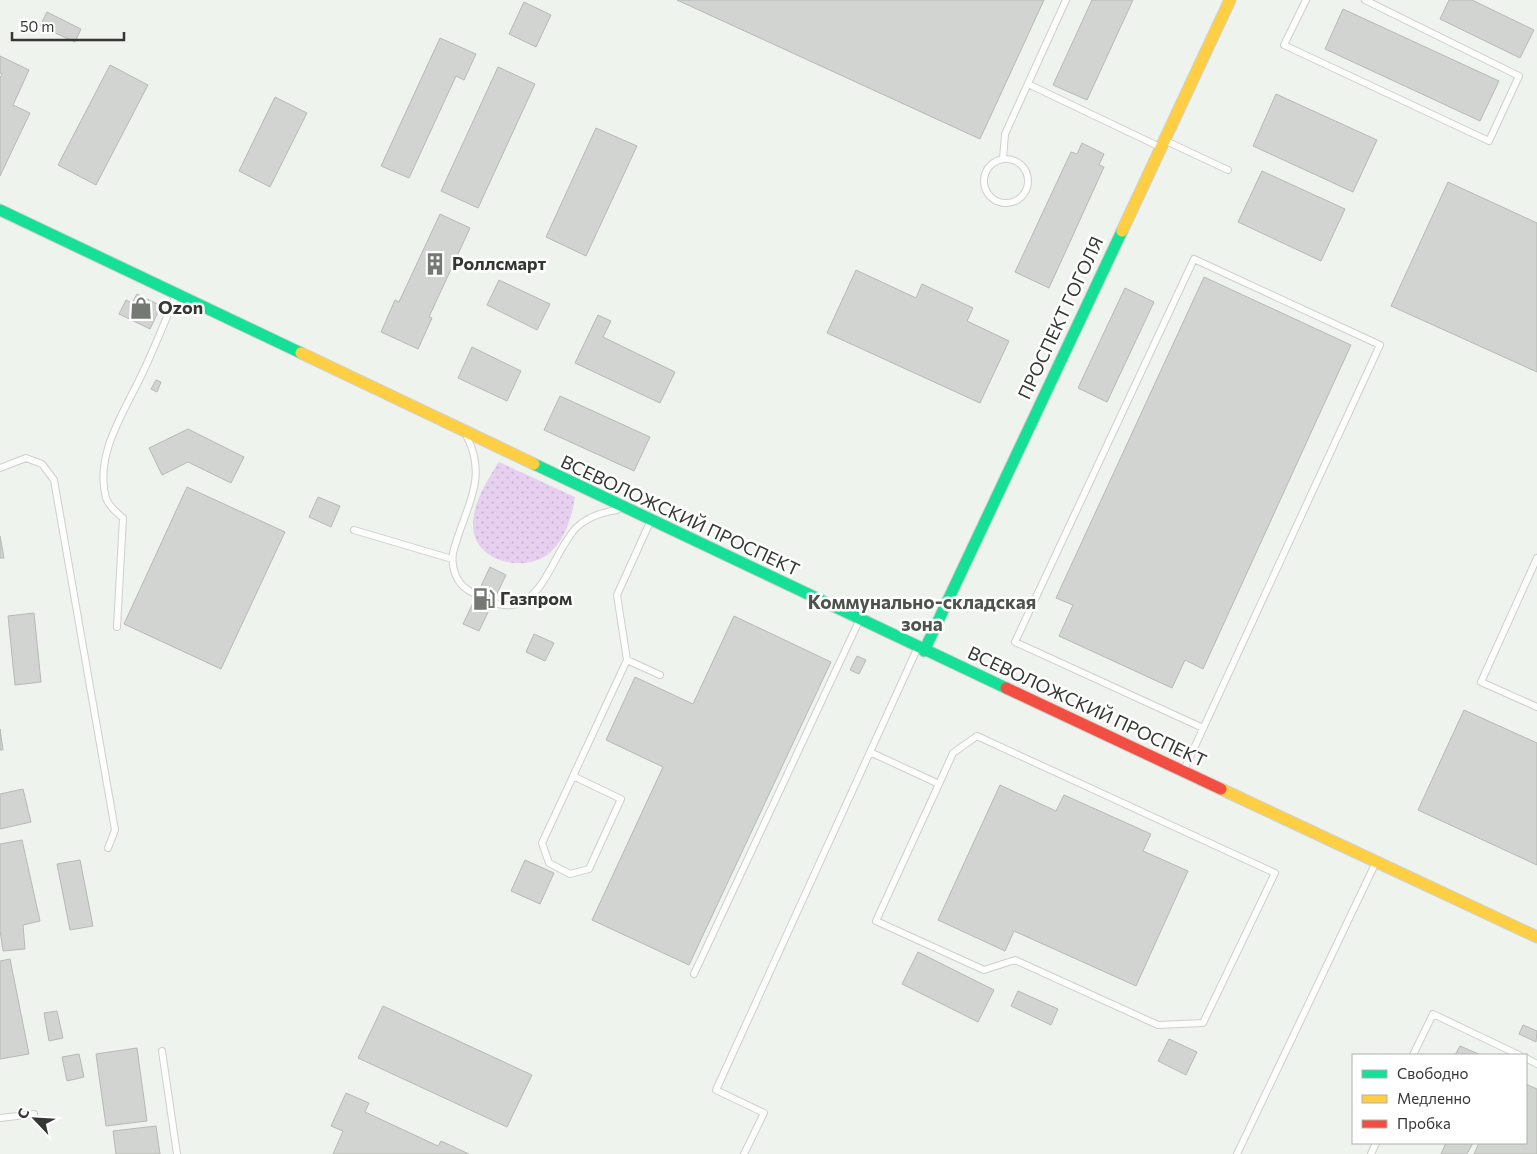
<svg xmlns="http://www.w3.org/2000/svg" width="1537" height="1154" viewBox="0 0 1537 1154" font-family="Commissioner,sans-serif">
	<defs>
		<pattern id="grass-dots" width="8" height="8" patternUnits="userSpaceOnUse" patternTransform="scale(1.25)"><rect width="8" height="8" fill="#e6cfef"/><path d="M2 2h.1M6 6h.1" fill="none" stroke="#c6b2cd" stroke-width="1.8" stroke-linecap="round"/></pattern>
	</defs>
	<rect width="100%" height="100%" fill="#eff3ee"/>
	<path fill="url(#grass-dots)" d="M499,462L575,497C572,517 564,543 547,555C522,573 473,561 473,525C473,503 487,480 499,462Z"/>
	<path fill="#d1d4d0" stroke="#b6b9b5" d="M677,0H1044L980,139Z
		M1092,0H1133L1087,100L1053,85Z
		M1449,0H1472L1534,30L1520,58L1440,19Z
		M524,2L551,15L536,47L509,34Z
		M1343,9L1499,81L1480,121L1325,49Z
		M47,12L81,29L75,42L40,26Z
		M440,38L476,54L464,80L456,76L409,178L381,166Z
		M0,56L29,70L13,105L30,113L0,176V78L2,74L0,73Z
		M110,65L148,85L96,185L58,165Z
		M498,67L535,84L478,208L441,191Z
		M1276,94L1377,140L1353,192L1253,146Z
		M275,97L307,113L270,187L239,171Z
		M596,128L637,146L586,256L546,237Z
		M1082,143L1104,154L1099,165L1104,167L1049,288L1015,272L1071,152L1077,154Z
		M1262,171L1345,209L1321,261L1238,222Z
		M1448,182L1537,223V372L1391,306Z
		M440,214L470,228L429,317L432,318L418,349L381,332L395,300L399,302Z
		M856,270L916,298L922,284L973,308L967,321L1009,341L980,403L827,333Z
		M1204,277L1351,345L1203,669L1185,660L1172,688L1059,636L1073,605L1056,598Z
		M499,280L550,304L537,330L487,305Z
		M1125,288L1154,302L1107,402L1078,388Z
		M137,294L161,306L150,329L119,314L126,300L132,303Z
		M598,315L611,321L603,337L675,372L660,403L575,363Z
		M472,347L521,371L507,401L458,378Z
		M156,380L161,382L157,392L151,389Z
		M560,396L650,437L634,471L544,430Z
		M188,429L244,457L231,483L188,462L162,475L149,448Z
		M187,487L285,532L221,669L124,624Z
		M318,497L340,506L331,527L309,517Z
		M0,536L4,558H0Z
		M490,567L506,575L479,631L463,624Z
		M34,613L41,682L15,685L8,616Z
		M734,616L831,662L689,965L592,920L663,767L606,740L635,677L693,704Z
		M534,634L554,643L545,661L526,652Z
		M857,656L866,660L859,674L850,670Z
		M1464,710L1537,743V865L1418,810Z
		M0,729L3,750H0Z
		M1000,785L1056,811L1064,795L1151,834L1143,851L1188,871L1136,986L1014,931L1005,951L938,920Z
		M23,789L31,822L0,829V794Z
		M22,840L40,921L23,925L25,949L3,951L0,930V844Z
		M80,860L93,926L70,930L57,864Z
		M525,860L554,873L540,904L511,891Z
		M918,952L994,990L978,1022L902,984Z
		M10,959L29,1054L0,1059V961Z
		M1018,991L1058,1009L1051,1025L1011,1006Z
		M383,1006L532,1075L507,1127L358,1058Z
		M57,1011L63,1038L49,1041L44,1013Z
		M1523,1025L1537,1031L1536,1042L1519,1034Z
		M1169,1039L1197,1052L1186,1075L1158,1061Z
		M1460,1046L1481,1055H1455Z
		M137,1048L147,1121L106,1126L96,1054Z
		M79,1054L84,1077L67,1081L62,1057Z
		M1526,1084L1537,1089V1154H1474L1479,1143H1526Z
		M346,1093L369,1103L365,1112L438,1146L441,1141L469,1154H333L343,1131L331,1126Z
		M156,1126L160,1154H116L113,1131Z
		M1446,1143H1473L1467,1154H1441Z"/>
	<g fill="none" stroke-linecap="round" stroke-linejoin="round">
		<defs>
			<path id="lane" d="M1306,0L1284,45L1489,141L1519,76L1365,0
				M1028,84L1160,147
				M1166,141L1228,170
				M984 181a22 22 0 1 1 44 0a22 22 0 1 1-44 0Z
				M1003,159L1005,134L1066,0
				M467,437C489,480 464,509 453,553C451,565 455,579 464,587C471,593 479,596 487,600C540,625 549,557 576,528C587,517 603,512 617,510
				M0,468L26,458L42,464L54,480L115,830L108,848
				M354,530L452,559
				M1537,558L1481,682L1537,707
				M117,627L123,518C117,513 108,505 106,498C94,454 125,411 143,372C155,347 165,321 176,295
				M627,660L660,675
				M872,753L939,784L876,921L984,970L1015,960L1158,1025L1203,1023L1275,873L977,736L953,753L939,784
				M1184,770L1380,345L1194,259L1015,642L1203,728
				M573,776L621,799L589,869L570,874L549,863L542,843L627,660L617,595L650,522
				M694,974L859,621
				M162,1051L177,1154
				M1413,1055L1433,1014L1519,1055
				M1526,1058L1537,1064
				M0,1118L34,1114
				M744,1154L764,1113L716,1090L917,649
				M1237,1154L1376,862
				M1371,1154L1376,1143"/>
			<path id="fast" d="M0,210L301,353
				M534,464L1006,688
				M924,651L1122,231"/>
			<path id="slow" d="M1122,231L1230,0
				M301,353L534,464
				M1221,789L1537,937"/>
			<path id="jam" d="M1006,688L1221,789"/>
		</defs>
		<use href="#lane" stroke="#cdd0cc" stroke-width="8"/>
		<use href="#fast" stroke="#cdd0cc" stroke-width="13"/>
		<use href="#slow" stroke="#cdd0cc" stroke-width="13"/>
		<use href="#jam" stroke="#cdd0cc" stroke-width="13"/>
		<use href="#lane" stroke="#fdfdfc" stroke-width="6"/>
		<use href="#fast" stroke="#16e098" stroke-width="11"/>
		<use href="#slow" stroke="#ffcf43" stroke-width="11"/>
		<use href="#jam" stroke="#f24e42" stroke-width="11"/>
	</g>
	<defs>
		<symbol id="building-bare" viewBox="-9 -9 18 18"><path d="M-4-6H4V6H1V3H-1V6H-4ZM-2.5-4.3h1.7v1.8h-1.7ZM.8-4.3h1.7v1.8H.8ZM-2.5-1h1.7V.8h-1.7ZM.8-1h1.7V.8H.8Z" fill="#757974" stroke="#fff" stroke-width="2.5" paint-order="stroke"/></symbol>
		<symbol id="shop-bare" viewBox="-9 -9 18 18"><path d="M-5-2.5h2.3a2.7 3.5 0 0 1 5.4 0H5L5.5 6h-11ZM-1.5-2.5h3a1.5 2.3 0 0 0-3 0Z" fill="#757974" stroke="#fff" stroke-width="2.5" paint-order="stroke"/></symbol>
		<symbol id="fuel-bare" viewBox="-9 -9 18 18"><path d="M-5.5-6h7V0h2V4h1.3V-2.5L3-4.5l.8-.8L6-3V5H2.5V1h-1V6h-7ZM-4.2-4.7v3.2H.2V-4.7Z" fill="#757974" stroke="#fff" stroke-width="2.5" paint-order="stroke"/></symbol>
	</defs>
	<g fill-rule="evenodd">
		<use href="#building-bare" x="419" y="248" width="32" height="32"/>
		<use href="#shop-bare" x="125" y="292" width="32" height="32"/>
		<use href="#fuel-bare" x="468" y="583" width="32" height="32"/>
	</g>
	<g text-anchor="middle" stroke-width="5" stroke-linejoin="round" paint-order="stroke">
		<g font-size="18" font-weight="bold" fill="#343733" stroke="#fff" text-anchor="start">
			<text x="452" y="270">Роллсмарт</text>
			<text x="158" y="314">Ozon</text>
			<text x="500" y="605">Газпром</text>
		</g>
		<g font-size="18" fill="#343733" stroke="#fff">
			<text transform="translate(1061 318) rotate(-65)" y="6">ПРОСПЕКТ ГОГОЛЯ</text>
			<text transform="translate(680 516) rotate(25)" y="6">ВСЕВОЛОЖСКИЙ ПРОСПЕКТ</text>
			<text transform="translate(1087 707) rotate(25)" y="6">ВСЕВОЛОЖСКИЙ ПРОСПЕКТ</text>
		</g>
		<g font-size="19" font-weight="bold" fill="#4d544b" stroke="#fff">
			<text x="922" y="609">Коммунально-складская<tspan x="922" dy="22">зона</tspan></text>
		</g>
	</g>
	<rect x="1352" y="1054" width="175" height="90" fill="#ffffff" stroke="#aeafad"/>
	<rect x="1362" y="1070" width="25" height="8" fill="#16e098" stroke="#aeafad"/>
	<text x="1397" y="1079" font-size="15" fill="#343733">Свободно</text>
	<rect x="1362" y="1095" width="25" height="8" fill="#ffcf43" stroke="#aeafad"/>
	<text x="1397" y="1104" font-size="15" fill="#343733">Медленно</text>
	<rect x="1362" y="1120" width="25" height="8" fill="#f24e42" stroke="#aeafad"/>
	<text x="1397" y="1129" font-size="15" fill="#343733">Пробка</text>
	<g transform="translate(35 1119) rotate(295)" stroke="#ffffff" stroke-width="4" paint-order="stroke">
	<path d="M0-4L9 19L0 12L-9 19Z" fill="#343733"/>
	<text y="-8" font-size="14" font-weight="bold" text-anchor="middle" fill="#343733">С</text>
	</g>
	<path d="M12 32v8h112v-8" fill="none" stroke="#343733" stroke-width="2.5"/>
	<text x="20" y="32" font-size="15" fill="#343733" stroke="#ffffff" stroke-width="4" paint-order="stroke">50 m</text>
</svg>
